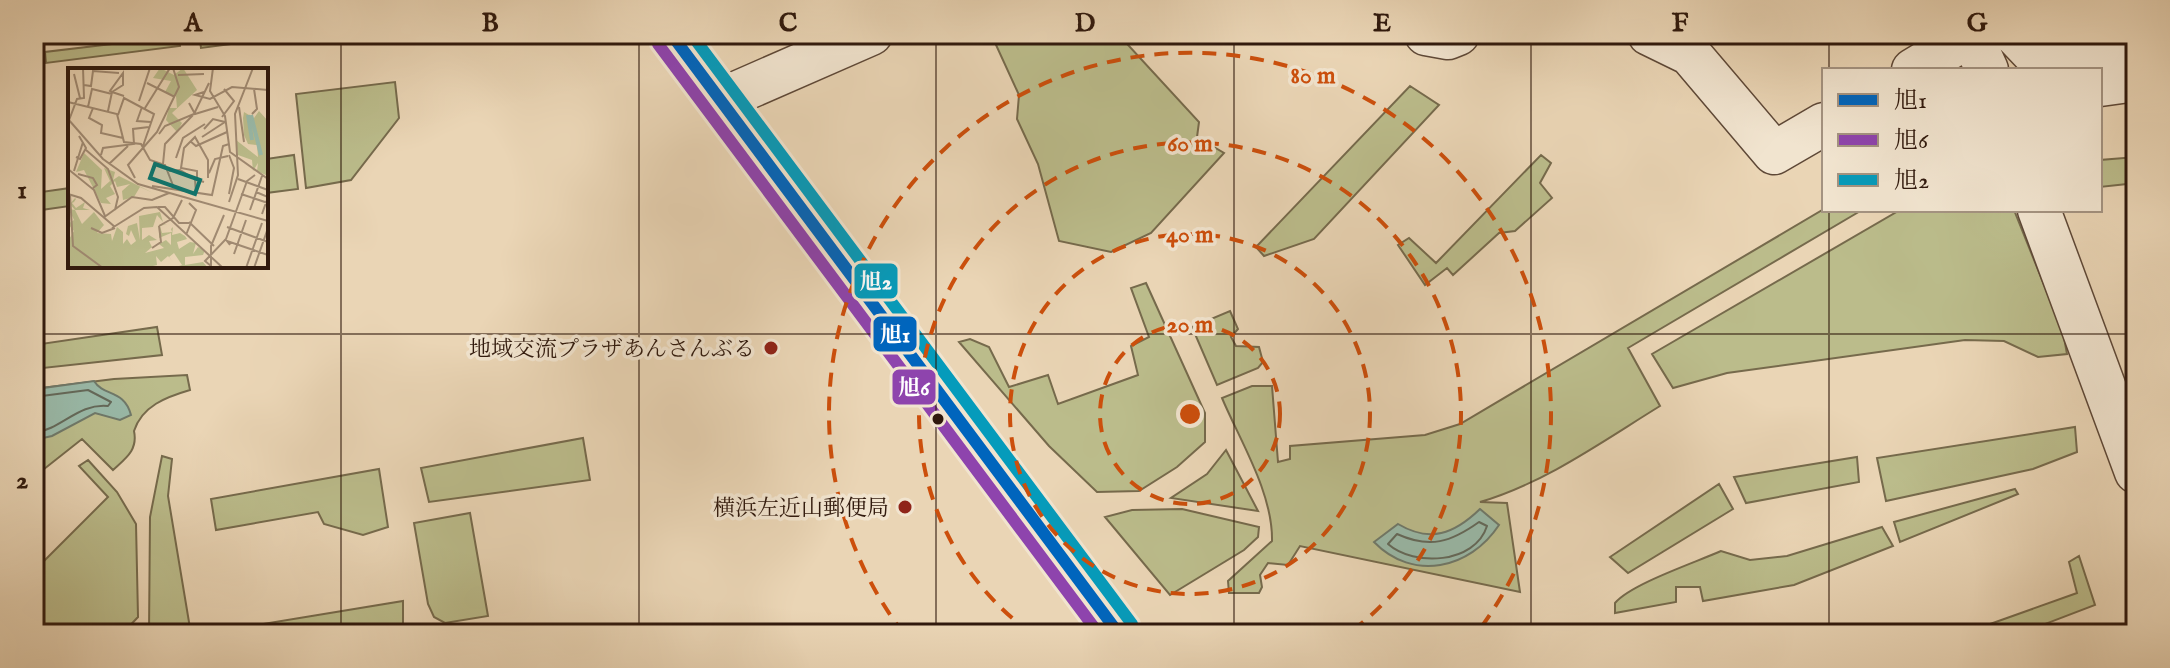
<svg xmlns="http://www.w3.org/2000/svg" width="2170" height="668" viewBox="0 0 2170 668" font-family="'IM FELL English','Noto Serif JP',serif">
	<rect width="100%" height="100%" fill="#ead5b5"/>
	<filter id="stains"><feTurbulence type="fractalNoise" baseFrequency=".0025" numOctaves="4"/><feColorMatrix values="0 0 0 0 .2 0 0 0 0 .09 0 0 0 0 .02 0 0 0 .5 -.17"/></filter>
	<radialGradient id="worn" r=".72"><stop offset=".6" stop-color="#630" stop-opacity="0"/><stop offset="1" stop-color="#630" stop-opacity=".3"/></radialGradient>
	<path fill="#bbbc8b" stroke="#766a4c" stroke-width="2" d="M199,34H308L201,48Z
		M991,34H1118L1199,122L1197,137L1224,153L1151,233L1111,252L1059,241L1038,164L1017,119L1019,95Z
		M179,36L180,46L46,63L45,52Z
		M395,82L399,118L351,180L306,188L296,94Z
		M1410,86L1439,105L1314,239L1264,256L1256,247Z
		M294,155L298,189L266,193V159Z
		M1541,155L1551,163L1540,183L1552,198L1515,231L1499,233L1453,275L1447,268L1425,285L1398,245L1409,238L1436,263Z
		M2136,157V183L2100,187V160Z
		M70,188V206L34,211V193Z
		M1824,209L1862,210L1628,348L1660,406C1603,441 1545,483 1480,502L1507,503L1520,592L1300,546L1288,565L1268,563L1260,575L1262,587L1259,593H1229L1228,581L1272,541C1273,493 1240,441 1222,398L1252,386H1272L1278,462L1290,459V446L1425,435L1460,424Z
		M1900,210H2014L2063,332L2067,354L2038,357L2004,341L1965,340L1727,373L1673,388L1652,354Z
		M1146,283L1205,413V442L1177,467L1139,491L1097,492L1049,446L959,342L970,339L989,347L1009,387L1048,375L1058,404L1138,375L1131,346L1149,337L1131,288Z
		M1230,311L1238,329L1231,337L1236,346L1259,347L1263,362L1258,368L1217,385L1192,327Z
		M157,327L162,355L34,369V345Z
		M187,375L190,390C166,397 142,406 134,431C138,450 126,458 113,470L82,439L34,477V389L114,379Z
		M2075,427L2077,452L2033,469L1886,501L1877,458Z
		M583,438L590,480L429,502L421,468Z
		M1226,450L1258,511L1171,498L1207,474Z
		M162,456L172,459L168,496L191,634H149L150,517Z
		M1857,457L1859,482L1746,503L1734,477Z
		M88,460L117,492L136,524L138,617L122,634H34V571L108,497L79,466Z
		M379,469L388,527L363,535L324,524L318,512L216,530L211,499Z
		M1719,484L1733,509L1628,573L1610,557Z
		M2015,489L2018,494L1900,542L1894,522Z
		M1182,509L1259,527L1258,537L1244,550L1170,595L1105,517L1132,510Z
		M470,513L488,616L445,623L434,617L428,604L414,523Z
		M1882,527L1893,546L1794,585L1703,601L1700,587H1676V602L1615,613V603C1631,584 1694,563 1721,551L1750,560L1787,556Z
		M2079,556L2095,605L2019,634H1962L2077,593L2069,562Z
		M403,601V634H245V627Z"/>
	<path fill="#99b9a8" stroke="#6f796a" stroke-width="2" d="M94,381C104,397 124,389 131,415L120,420L95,413L52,436L34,440L36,389Z
		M1480,509L1499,525C1470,569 1413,582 1374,542L1398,524C1430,543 1454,534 1480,509Z"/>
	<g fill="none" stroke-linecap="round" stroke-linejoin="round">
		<path stroke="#64695a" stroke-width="2" d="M34,397L88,390L111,402L108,406C78,403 62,429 34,433
			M1479,522L1487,526C1475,564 1414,567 1388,544L1397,534C1430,549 1451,542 1479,522Z"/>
		<defs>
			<path id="minor" d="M671,34L1119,634
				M1426,34L1448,38L1458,34
				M1649,34L1690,54L1774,153L1824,124
				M2015,34L2035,55L2136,50
				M1913,70L1971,35L1987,70
				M2100,85L2136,80
				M720,100L871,34
				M2039,210L2136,472"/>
		</defs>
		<use href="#minor" stroke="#5e4837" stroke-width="45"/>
		<use href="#minor" stroke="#f1e4cf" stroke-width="42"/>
		<defs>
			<path id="bus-1" d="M671,34L1119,634"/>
			<path id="bus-2" d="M658,44L1099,634"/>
			<path id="bus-3" d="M691,34L1132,624"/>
		</defs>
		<use href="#bus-1" stroke="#f1e4cf" stroke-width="18"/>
		<use href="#bus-2" stroke="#f1e4cf" stroke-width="18"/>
		<use href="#bus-3" stroke="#f1e4cf" stroke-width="18"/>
		<use href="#bus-1" stroke="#0065bd" stroke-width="12"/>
		<use href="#bus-2" stroke="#8e44ad" stroke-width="12"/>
		<use href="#bus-3" stroke="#059bbb" stroke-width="12"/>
	</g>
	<path fill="none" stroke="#30190d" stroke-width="2" stroke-opacity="0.55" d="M341,34V634M639,34V634M936,34V634M1234,34V634M1531,34V634M1829,34V70M1829,210V634M34,334H2136"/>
	<g fill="none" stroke="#cc4f0c" stroke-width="4" stroke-dasharray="14 10">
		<circle cx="1190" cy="414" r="90"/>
		<circle cx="1190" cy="414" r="180"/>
		<path d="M1031 633A271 271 0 1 1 1349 633"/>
		<path d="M904 634A361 361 0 1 1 1476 634"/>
	</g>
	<g fill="#8f2418" stroke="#f1e4cf" stroke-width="3">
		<circle cx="771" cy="348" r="8"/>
		<circle cx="905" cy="507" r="8"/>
	</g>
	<circle fill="#30190d" stroke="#f1e4cf" stroke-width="3" cx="938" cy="419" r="7"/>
	<g text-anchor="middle" stroke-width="7" stroke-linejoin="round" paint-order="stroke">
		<g font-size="22" fill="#30190d" stroke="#f1e4cf" text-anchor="end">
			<text x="755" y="356">地域交流プラザあんさんぶる</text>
			<text x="889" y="515">横浜左近山郵便局</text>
		</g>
	</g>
	<g transform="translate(68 68)">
		<rect width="200" height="200" fill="#ead5b5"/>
		<path d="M92,0L106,7L115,0L129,22L104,45L114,55L109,64L98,52L101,40H109L108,28L97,24L103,13L85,10ZM191,43L200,53V108L189,103L190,95L185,103L184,92L170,87L168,72L190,89L189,77L180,76L176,67L175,50L176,44L186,50ZM16,85L34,102L33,121L42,113L36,100L47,104L45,112L51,108L85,125L72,119L66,129L55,132L54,123L62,116L49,119L47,113L42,118L47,126L38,130L43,136L33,135L16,102L8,104ZM7,130L8,131L6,134L4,135L8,140L17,134L15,140L22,142H7L14,156L26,144L36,157L29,165L43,166L44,173L49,159L55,164V176L59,171L63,177L68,173L63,162L61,168L58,166L60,158L69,155L72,172L71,148L92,144L95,154L89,147L85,159L74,160V172L81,167L89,172L81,173L84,179L77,185L96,180L91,176L98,172L103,177V165L91,170V157L99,156L92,158L94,165L104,164L103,161L105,159L104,167L112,165L117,168L119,171L109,174L111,181L122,174L128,175L125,186L130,179L137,182L135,187L117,189V197L135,194L140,200H105L114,197L106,185L101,189L105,194L100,188L93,194L88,188L89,197L85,198L89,200H0V173L6,163L0,156L6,152L1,141L7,142L2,136Z" fill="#bbbc8b"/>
		<path fill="none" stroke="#99b9a8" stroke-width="4" d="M180,47L184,72M183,47L193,87"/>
		<path fill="none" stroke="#a08a72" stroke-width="2" d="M145,0L142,23L157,48L162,84L200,111M6,6L12,30M110,7L136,6M79,15L107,29M16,17L23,18L25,3L51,5M136,24L127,27L142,31L164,19L200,22M71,33L82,0M0,34L49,46L56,74L73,76L82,92L97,97L106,120M121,35L127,46L150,39M20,39L24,21L44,26M74,39L69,53L83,54M171,39L176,74M25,40L21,50L34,57L33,65L55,70M77,40L102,0M40,43L44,24L55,17V5L42,23L44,24L56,28M184,46L189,41L186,21M50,47L56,30L86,46L75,78M154,49L166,33L156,21M0,51L35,91L70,116L200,153M0,55L9,31L16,30L15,0M136,61L145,51L157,54M91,66L97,58L126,46L141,15M134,69L157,54M122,73L128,78L159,64M18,82L40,101L50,129L47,142M33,87L35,80L66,76L65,61L81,59M8,89L12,91L18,80L11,68M108,90L115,70L137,56M41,96L60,78M95,96L97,76L125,47M0,101L26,122L37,148M6,103L15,74M101,103L112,102L127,111L128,126M141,105L147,91L160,88M10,106L25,110L29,117L25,120M67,110L60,97L89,64L111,19L105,0M170,111L200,122M136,114L129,112V103L113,100L116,80L127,69L140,92V110M84,118L144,127L155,78L161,76M188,124L200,129L194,146M0,126L13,130L47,159M161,126L166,100L161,87M173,126L200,135M2,127L5,178L35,200M161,134L170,107L167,46L185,0M90,139H97L111,155H121M182,142L194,108M35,150L64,129L84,132L101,125M121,154L146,178M91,158L105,150L114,132M159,159L200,174M23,160L34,165L47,160M44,160L76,140L89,139L155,200M118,167L128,142L121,135M162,177L159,173L200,187M84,180L93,174L91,158M166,186L178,152M143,198L137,193L158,171L179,113L187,107M143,200V178L156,147M178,200L194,155M186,200L200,160"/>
		<path fill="#0f766e" fill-opacity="0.15" stroke="#0f766e" stroke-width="4" d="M87,96L132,112L127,126L82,110Z"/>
		<rect width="200" height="200" fill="none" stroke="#30190d" stroke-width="4"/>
	</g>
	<circle cx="1190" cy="414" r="12" fill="#cc4f0c" stroke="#f1e4cf" stroke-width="4"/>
	<g font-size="24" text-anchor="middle" font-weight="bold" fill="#cc4f0c" stroke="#f1e4cf" stroke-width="7" stroke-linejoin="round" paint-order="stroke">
		<text x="1313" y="83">80 m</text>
		<text x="1190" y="151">60 m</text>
		<text x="1190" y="242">40 m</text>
		<text x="1190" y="332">20 m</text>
	</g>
	<g stroke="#f1e4cf" stroke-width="3">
		<rect x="853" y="262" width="46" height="38" rx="8" fill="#059bbb"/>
		<rect x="872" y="315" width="46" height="38" rx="8" fill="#0065bd"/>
		<rect x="891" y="368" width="46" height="38" rx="8" fill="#8e44ad"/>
	</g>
	<g font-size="22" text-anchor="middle" font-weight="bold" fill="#fff">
		<text x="876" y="289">旭2</text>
		<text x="895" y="342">旭1</text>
		<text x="914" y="395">旭6</text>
	</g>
	<rect width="2170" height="668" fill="none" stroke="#ead5b5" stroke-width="88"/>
	<rect x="1822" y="68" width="280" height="144" fill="#f1e4cf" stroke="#a49381" stroke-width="2"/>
	<rect x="1838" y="94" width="40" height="12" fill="#0065bd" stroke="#a49381" stroke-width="2"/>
	<text x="1894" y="108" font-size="24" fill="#30190d">旭1</text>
	<rect x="1838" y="134" width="40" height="12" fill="#8e44ad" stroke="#a49381" stroke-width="2"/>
	<text x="1894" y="148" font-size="24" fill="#30190d">旭6</text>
	<rect x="1838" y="174" width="40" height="12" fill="#059bbb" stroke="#a49381" stroke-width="2"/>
	<text x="1894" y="188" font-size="24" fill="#30190d">旭2</text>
	<rect x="44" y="44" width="2082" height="580" fill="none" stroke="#30190d" stroke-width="3"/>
	<g font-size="26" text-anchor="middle" font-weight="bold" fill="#30190d">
		<text x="193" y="31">A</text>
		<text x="490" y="31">B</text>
		<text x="788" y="31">C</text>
		<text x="1085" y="31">D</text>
		<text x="1382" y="31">E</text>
		<text x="1680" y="31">F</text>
		<text x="1977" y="31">G</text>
		<text x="22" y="198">1</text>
		<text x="22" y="488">2</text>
	</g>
	<rect width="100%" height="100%" filter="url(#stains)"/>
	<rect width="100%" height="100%" fill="url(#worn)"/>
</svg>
